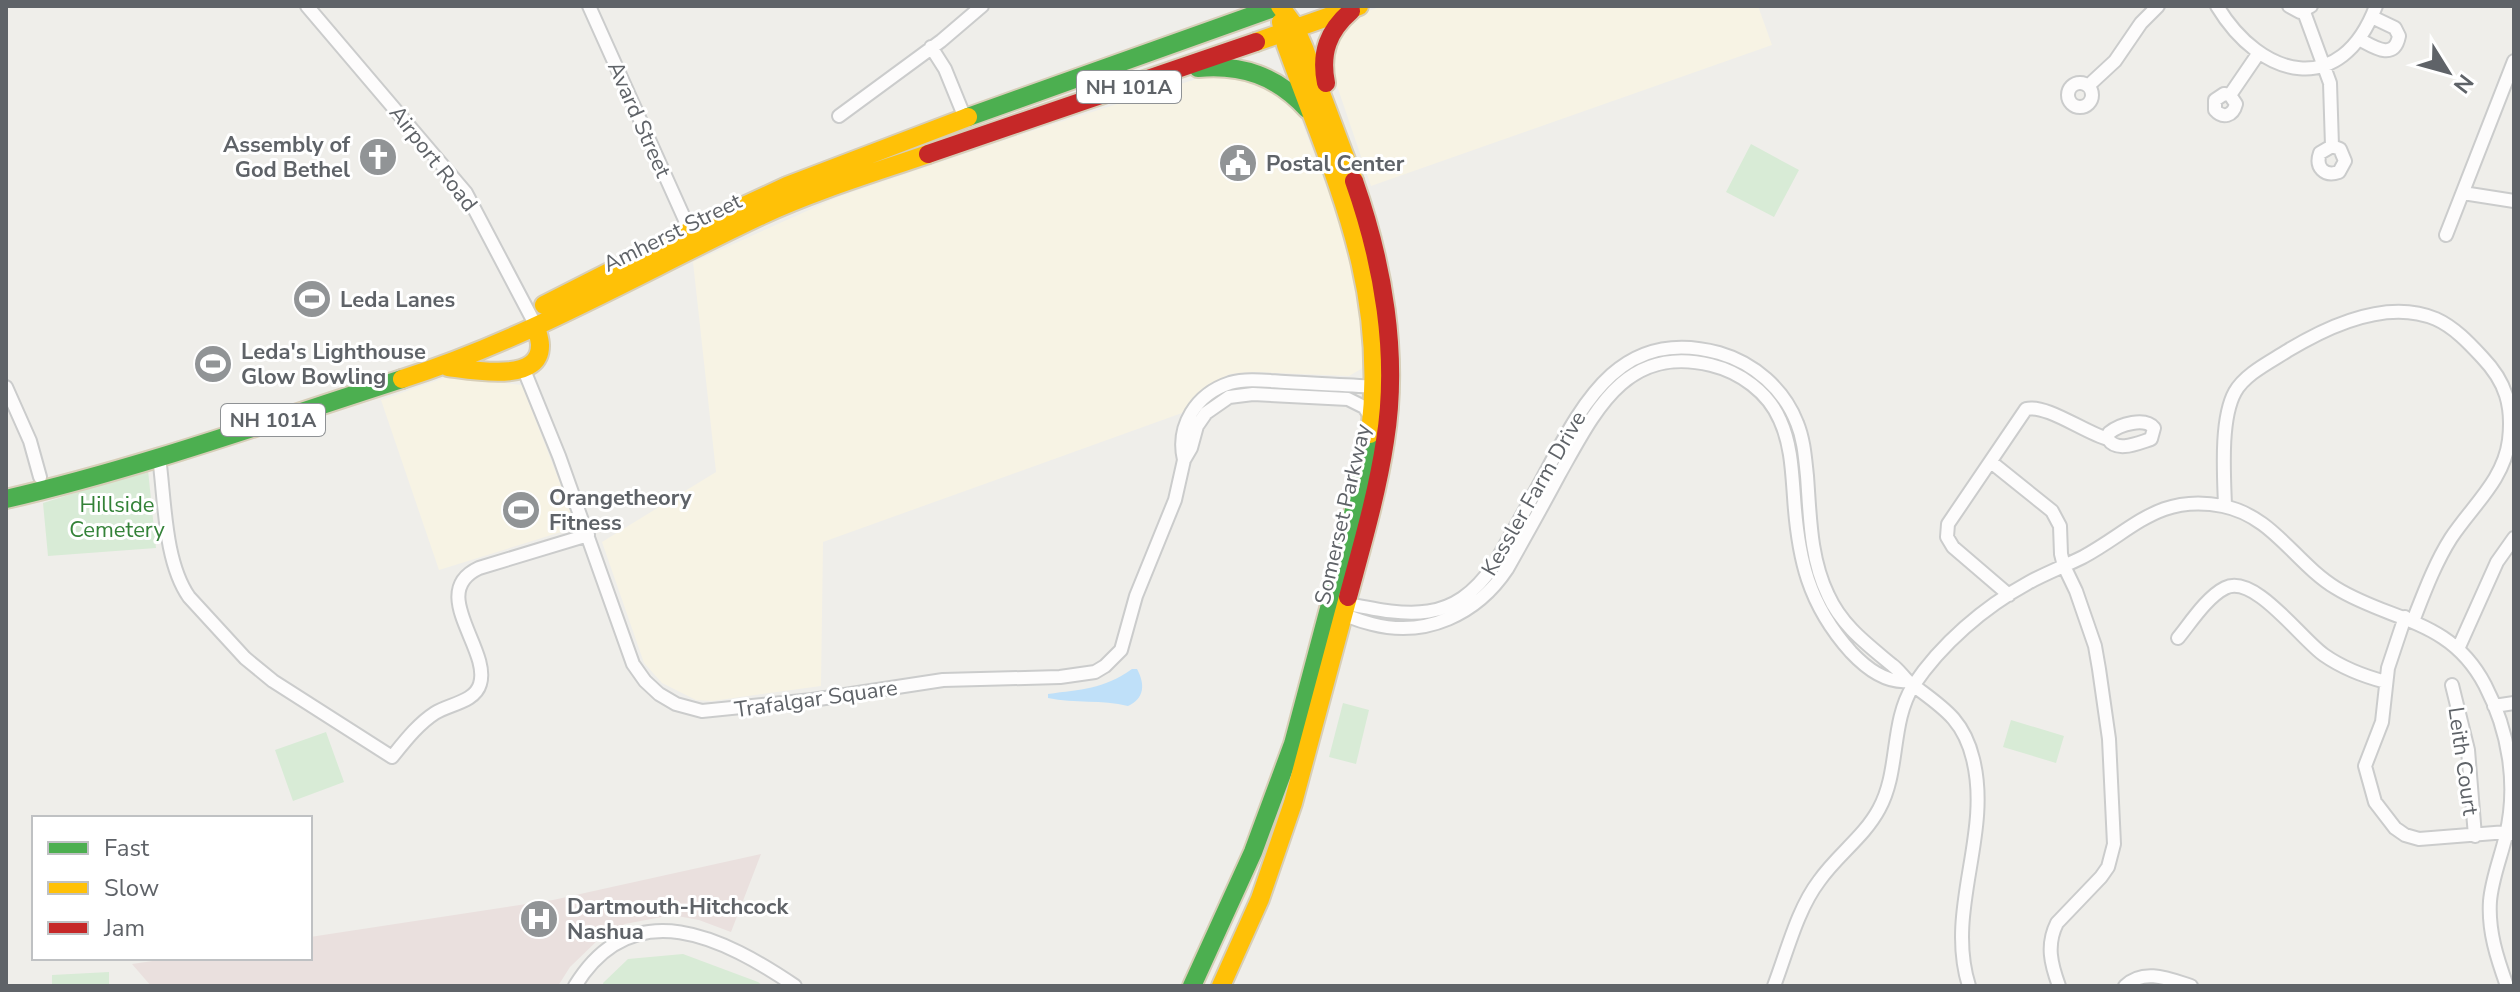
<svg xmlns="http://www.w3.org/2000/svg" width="2520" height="992" viewBox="0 0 2520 992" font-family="'Nunito Sans',sans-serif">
	<rect width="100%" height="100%" fill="#efeeea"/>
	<path fill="#f7f3e4" d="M1382,6H1758L1772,45L1371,186L1331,68L1334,48L1344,28L1366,12Z
		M1225,73L1264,84L1289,100L1300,117L1342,228L1355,272L1363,319L1366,360L1361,369L1349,376L1254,372L1230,374L1205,387L1182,413L823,542L821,686L712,701L696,700L662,683L644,663L602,542L716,472L693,262L838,197L1035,130L1209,75Z
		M447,377L522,385L577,527L439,570L381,400Z"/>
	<path fill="#eae0de" d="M761,854L731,932L699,920L672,915L625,924L600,938L570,967L558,986H151L132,964L173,958H310V937L553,900Z"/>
	<path fill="#d8ebd6" d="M1751,144L1799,170L1774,217L1726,192Z
		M148,470L156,548L48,556L43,503Z
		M1343,703L1369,710L1356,764L1329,757Z
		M2011,720L2064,736L2056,763L2003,747Z
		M326,732L344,782L293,801L275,750Z
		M683,954L758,982L763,986H604L603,983L628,959Z
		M109,972V986H52V975Z"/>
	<path fill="#bfe0f9" d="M1132,669H1137C1145,684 1145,698 1128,706C1102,699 1075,704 1048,698V694C1082,689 1102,690 1132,669Z"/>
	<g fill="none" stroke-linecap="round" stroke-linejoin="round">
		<defs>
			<path id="street" d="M307,6L466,193L536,326
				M589,6L690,231
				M2217,6C2261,79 2341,99 2376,6
				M2289,6L2300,12L2311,6
				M2304,12L2330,83L2332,146L2320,153C2315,167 2324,177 2339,172L2345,161L2340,149L2332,146
				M2359,39C2374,47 2394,61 2399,36L2395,28L2372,17
				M931,47L945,69L965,118
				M2068 95a12 12 0 1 1 24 0a12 12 0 1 1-24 0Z
				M2088,86L2115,61L2141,23L2158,6
				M2230,95L2224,94L2215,100V110C2223,119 2233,116 2236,104L2230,95L2258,54
				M839,116L941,41L982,6
				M2463,193L2514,201
				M2446,235L2514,61
				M524,370L559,456L633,664L645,681L659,694L676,704L702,711L812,700L943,680L1060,677L1095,672L1105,666L1121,650L1136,596L1175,500L1184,460L1191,448L1197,426L1206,413L1229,397L1253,394L1348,399L1364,407L1372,419
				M6,387L30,441L40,477
				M159,457C165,500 164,561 189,597L245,658L273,681L392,757C405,741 418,724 435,713C449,704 475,702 480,684C491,649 427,592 479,568L588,535
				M1184,460C1176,426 1196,394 1230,383C1247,378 1267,381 1285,382C1317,384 1348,385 1379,387
				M1991,462L2052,511L2060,526L2061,554L2064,566L2076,591L2095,646L2099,669L2109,739L2114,844L2108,867L2101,877L2057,923C2046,945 2051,964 2059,986
				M2225,506C2224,475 2220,419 2235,392C2245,374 2270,362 2287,351C2328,326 2387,298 2436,319C2454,327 2469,343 2482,357C2506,382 2513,406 2509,440C2504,480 2472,506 2451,538C2435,563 2424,593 2413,621
				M2009,595L1953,547L1947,537L1948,524L2026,409C2047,404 2085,433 2108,439C2117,453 2138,443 2151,439L2154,428C2145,417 2120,424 2109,433L2108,439
				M1339,602C1404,615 1451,628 1494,565C1512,533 1530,502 1547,470C1585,399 1623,327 1719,353C1754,363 1784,389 1797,423C1804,440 1805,458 1807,476C1810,516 1810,558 1828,595C1842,626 1867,644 1892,665C1899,670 1903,677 1909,682C1940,706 1963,717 1973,759C1992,835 1945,910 1969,986
				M1337,610C1347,617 1360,621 1372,624C1426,638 1477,614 1507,569C1525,537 1543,505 1560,473C1595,411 1626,344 1711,365C1740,372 1768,392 1780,420C1791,444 1792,470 1794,497C1798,558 1808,604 1851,652C1866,668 1885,683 1907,681
				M2405,617L2388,668L2382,722L2365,766L2375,802L2395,828L2405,835L2419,839L2507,832L2511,834
				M2178,638C2191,622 2207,597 2225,588C2254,573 2301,639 2324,655C2344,669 2363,676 2386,682
				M2458,649L2497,562L2514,538
				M2452,685L2468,750L2475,836
				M2494,706L2514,703
				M575,986C633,891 724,938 795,986
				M1774,986C1787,952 1797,910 1819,881C1837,855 1864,837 1879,809C1900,771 1890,723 1913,686C1941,644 1984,607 2028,583C2046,573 2065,566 2083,557C2133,530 2159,493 2223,506C2273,516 2295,563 2336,588C2391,622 2450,618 2485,685C2509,731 2518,785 2506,835C2501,857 2492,878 2490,901C2488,931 2497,958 2507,986
				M2125,986C2144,968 2169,979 2191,986"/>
			<path id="fast" d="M1198,68C1242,64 1277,76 1307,109
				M968,117L1279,6
				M6,499C140,468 271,421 402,379
				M1192,986L1253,852L1293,744L1349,533L1370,434"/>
			<path id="slow" d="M1280,6L1294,25L1304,48L1354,181
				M1281,22L1286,45C1335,181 1388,284 1370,434
				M1256,42L1359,6
				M544,305L690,231L787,186L968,117
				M448,367C472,370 541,384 540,345C540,339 537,332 536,326
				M402,379C528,339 643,271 762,215C816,190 873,173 928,154
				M1221,986L1260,899L1293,803L1348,597"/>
			<path id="jam" d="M1326,83C1320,53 1328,31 1351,11
				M928,154L1256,42
				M1348,597C1362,545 1377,494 1385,441C1399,355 1383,263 1354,181"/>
		</defs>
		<use href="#street" stroke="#cbcccc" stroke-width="16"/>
		<use href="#fast" stroke="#d7ceb8" stroke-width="22"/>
		<use href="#slow" stroke="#d7ceb8" stroke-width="22"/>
		<use href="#jam" stroke="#d7ceb8" stroke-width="22"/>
		<use href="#street" stroke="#fdfcfc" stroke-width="12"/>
		<use href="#fast" stroke="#4caf50" stroke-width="18"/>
		<use href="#slow" stroke="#ffc107" stroke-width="18"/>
		<use href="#jam" stroke="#c62828" stroke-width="18"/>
	</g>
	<defs>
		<symbol id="church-disc" viewBox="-11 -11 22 22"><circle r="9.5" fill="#919496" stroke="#fff"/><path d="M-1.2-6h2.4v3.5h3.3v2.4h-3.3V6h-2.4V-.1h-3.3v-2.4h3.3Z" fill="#fff"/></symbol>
		<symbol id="civic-disc" viewBox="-11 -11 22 22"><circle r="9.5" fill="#919496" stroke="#fff"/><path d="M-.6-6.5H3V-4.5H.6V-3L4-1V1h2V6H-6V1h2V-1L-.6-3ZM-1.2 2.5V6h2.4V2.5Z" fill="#fff"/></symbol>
		<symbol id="stadium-disc" viewBox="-11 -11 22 22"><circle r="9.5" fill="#919496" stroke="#fff"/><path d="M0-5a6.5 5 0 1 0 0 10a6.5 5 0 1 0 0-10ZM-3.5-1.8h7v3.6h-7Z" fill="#fff"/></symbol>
		<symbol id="hospital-disc" viewBox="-11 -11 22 22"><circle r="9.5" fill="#919496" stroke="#fff"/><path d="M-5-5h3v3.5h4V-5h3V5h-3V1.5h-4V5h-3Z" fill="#fff"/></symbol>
	</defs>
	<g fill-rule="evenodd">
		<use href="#church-disc" x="356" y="135" width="44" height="44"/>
		<use href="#civic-disc" x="1216" y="141" width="44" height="44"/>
		<use href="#stadium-disc" x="290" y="277" width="44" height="44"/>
		<use href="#stadium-disc" x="191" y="342" width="44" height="44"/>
		<use href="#stadium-disc" x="499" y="488" width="44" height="44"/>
		<use href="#hospital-disc" x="517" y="897" width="44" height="44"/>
	</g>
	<g text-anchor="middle" stroke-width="6" stroke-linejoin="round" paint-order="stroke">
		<g fill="#fff" stroke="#8f9295" stroke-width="2">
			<rect x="1077" y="71" width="104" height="32" rx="6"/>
			<rect x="221" y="404" width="104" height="32" rx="6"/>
		</g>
		<g font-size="20" font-weight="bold" fill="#5f6368">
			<text x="1129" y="94">NH 101A</text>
			<text x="273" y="427">NH 101A</text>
		</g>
		<g font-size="22" fill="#5f6368" stroke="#fff">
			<text transform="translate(640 119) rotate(66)" y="8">Avard Street</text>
			<text transform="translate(434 158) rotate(52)" y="8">Airport Road</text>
			<text transform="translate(672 232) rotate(-26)" y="8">Amherst Street</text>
			<text transform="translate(1533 493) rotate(-60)" y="8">Kessler Farm Drive</text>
			<text transform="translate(1342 514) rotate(-77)" y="8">Somerset Parkway</text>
			<text transform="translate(816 698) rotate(-8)" y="8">Trafalgar Square</text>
			<text transform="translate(2464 761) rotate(82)" y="8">Leith Court</text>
		</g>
		<g font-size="22" font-weight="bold" fill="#5f6368" stroke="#fff" text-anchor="start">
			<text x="350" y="152" text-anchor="end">Assembly of<tspan x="350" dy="25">God Bethel</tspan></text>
			<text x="1266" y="171">Postal Center</text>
			<text x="340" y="307">Leda Lanes</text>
			<text x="241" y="359">Leda's Lighthouse<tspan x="241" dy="25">Glow Bowling</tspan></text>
			<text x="549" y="505">Orangetheory<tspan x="549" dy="25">Fitness</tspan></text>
			<text x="567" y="914">Dartmouth-Hitchcock<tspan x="567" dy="25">Nashua</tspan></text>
		</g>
		<g font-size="22" fill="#348238" stroke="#fff">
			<text x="117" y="512">Hillside<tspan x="117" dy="25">Cemetery</tspan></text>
		</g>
	</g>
	<rect width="2520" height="992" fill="none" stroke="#5f6368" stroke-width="16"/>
	<rect x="32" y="816" width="280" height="144" fill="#ffffff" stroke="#bfc1c3" stroke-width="2"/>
	<rect x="48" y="842" width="40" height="12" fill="#4caf50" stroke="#bfc1c3" stroke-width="2"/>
	<text x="104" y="856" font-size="24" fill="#5f6368">Fast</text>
	<rect x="48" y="882" width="40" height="12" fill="#ffc107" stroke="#bfc1c3" stroke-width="2"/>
	<text x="104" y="896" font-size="24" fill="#5f6368">Slow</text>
	<rect x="48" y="922" width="40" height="12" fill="#c62828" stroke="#bfc1c3" stroke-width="2"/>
	<text x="104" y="936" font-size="24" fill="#5f6368">Jam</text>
	<g transform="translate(2448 72) rotate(127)" stroke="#ffffff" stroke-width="6" paint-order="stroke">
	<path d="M0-6L14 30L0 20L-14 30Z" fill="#5f6368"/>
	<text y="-12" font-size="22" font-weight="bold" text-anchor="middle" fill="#5f6368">N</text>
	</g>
</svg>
